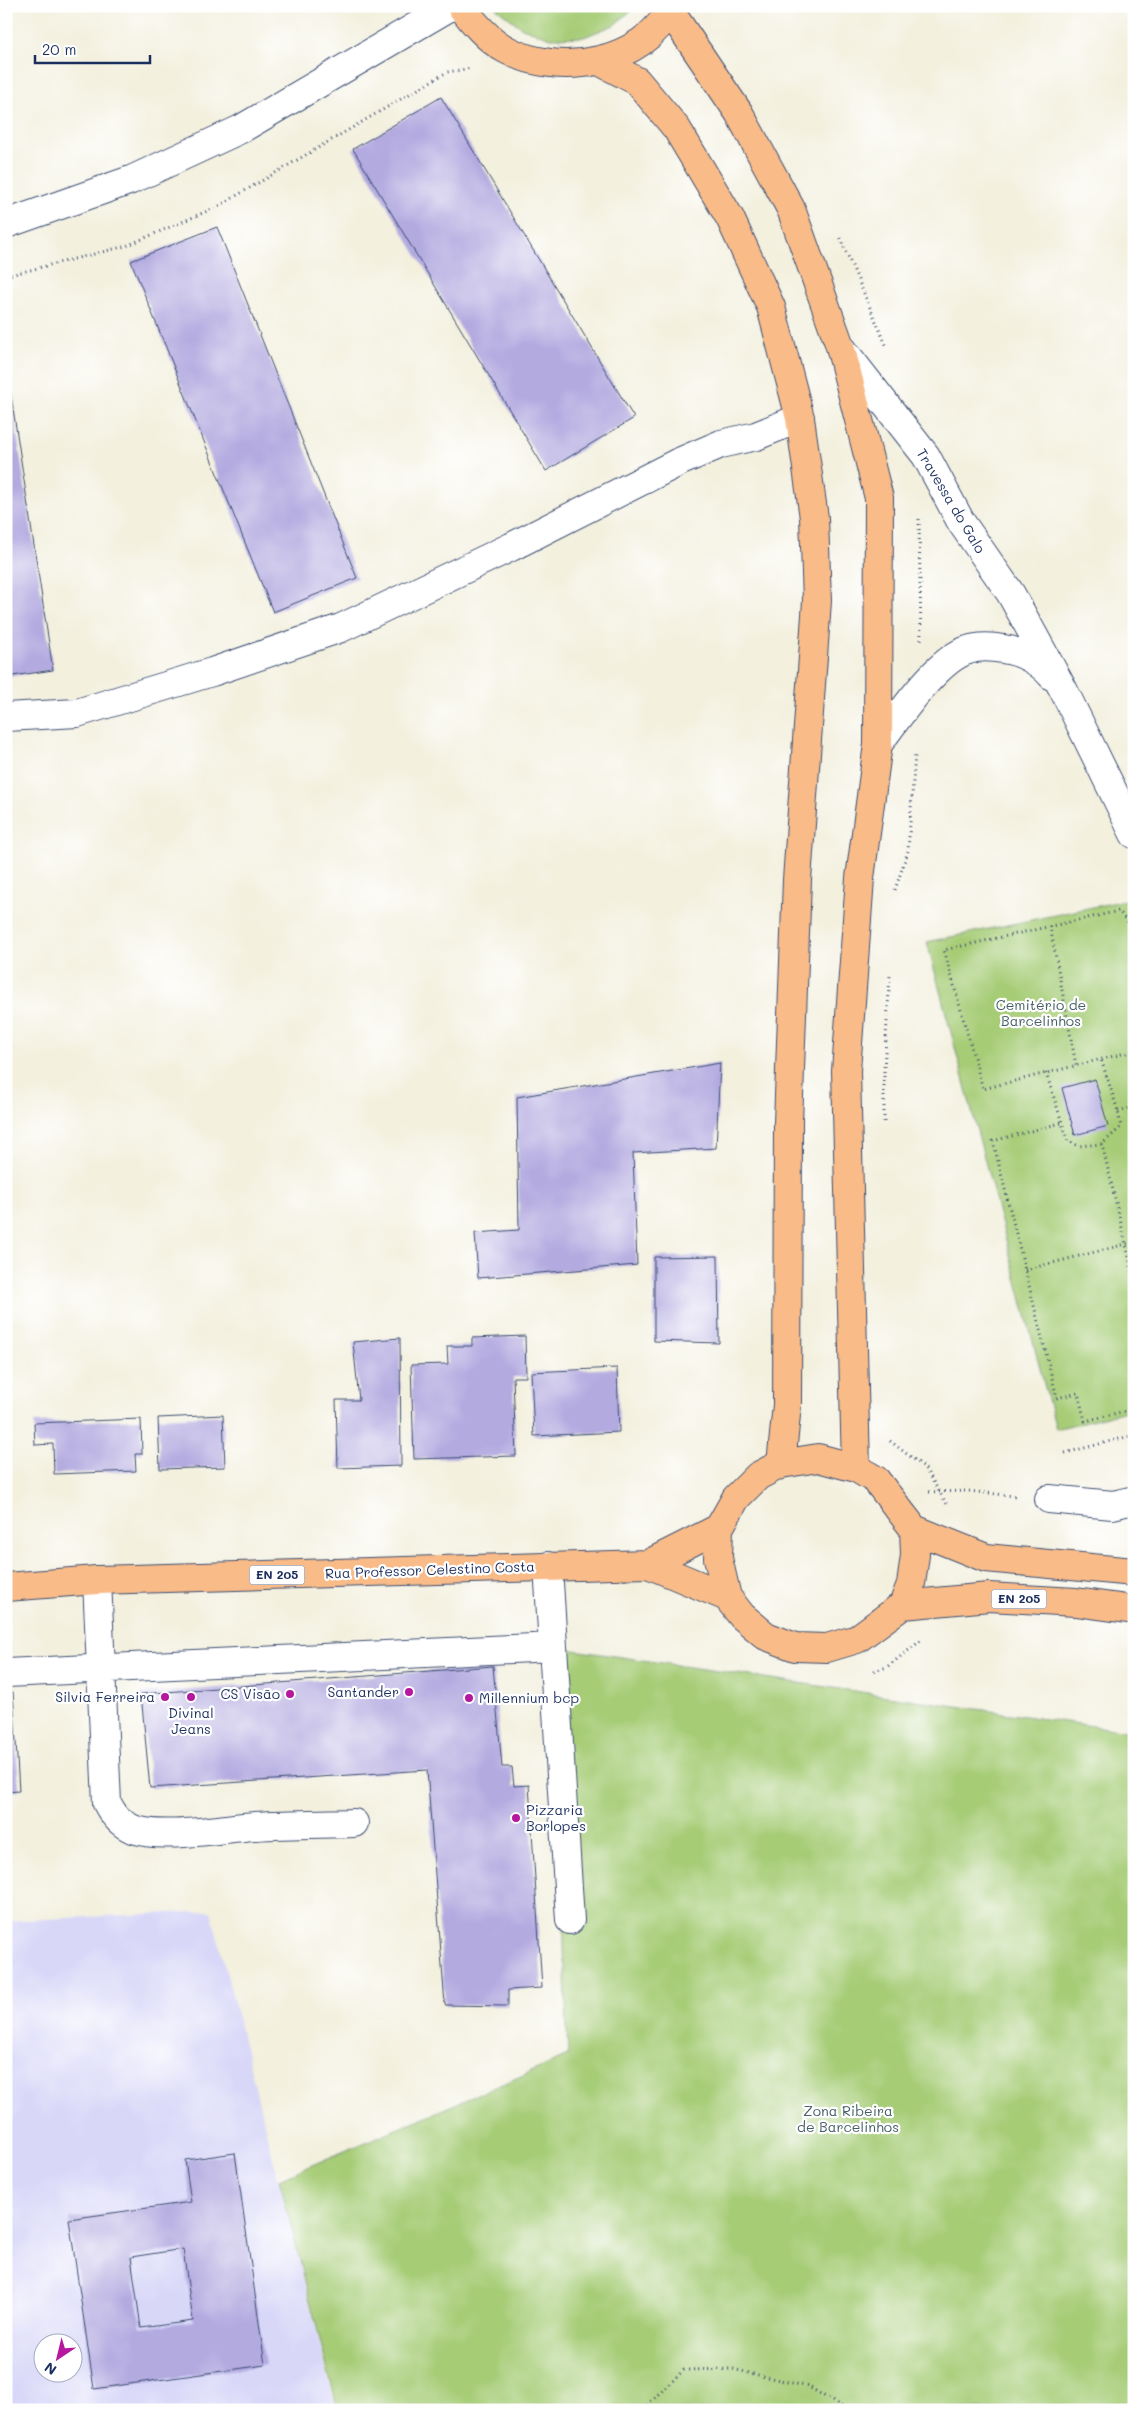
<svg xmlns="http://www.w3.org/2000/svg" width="1140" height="2416" viewBox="0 0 1140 2416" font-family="Mali,sans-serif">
	<rect width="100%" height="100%" fill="#fff"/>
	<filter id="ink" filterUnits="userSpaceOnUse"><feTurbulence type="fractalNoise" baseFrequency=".02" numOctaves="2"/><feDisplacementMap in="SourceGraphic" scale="10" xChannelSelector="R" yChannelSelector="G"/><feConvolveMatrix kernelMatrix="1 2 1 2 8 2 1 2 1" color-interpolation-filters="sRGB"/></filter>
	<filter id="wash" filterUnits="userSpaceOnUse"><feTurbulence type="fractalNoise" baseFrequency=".0096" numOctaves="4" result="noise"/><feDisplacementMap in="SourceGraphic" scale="20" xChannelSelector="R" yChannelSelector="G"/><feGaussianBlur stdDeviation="1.12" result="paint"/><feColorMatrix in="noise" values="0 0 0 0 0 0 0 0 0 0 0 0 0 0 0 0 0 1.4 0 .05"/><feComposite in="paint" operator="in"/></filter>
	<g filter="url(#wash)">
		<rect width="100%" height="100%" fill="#f3f0de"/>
		<path fill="#d8d7f8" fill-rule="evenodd" d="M211,1911L336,2410H6V1921ZM42,2344H72V2374H42Z"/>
		<path fill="#a6cc76" stroke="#607e6a" d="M494,6H637L614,25L584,37L551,38L522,28Z
			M1126,900L1134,911V1409L1056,1429L927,942Z
			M553,1647L1134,1732V2410H336V2403L279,2179L568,2056Z"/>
		<g id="blocks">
			<path fill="#b3aae0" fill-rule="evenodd" d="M441,97L634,418L546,471L353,149Z
				M217,227L357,578L273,612L131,261Z
				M7,369L53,670L6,677V370Z
				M720,1063L716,1148L633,1153L637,1265L478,1278L475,1233L519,1230L517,1097Z
				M1095,1079L1108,1126L1075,1135L1062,1088Z
				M718,1256L719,1343L654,1341V1257Z
				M525,1336L526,1377H513L516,1456L414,1459L411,1365L448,1364L447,1346H472V1338Z
				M400,1338L401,1466L338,1468L336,1400H359L353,1342Z
				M617,1368L619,1432L534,1436L531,1372Z
				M223,1415L225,1467L160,1469L158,1418Z
				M141,1419L142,1454H135L136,1471L54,1474L53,1444L35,1445L34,1423Z
				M493,1666L502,1767H512L514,1786L529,1785L542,1988L508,1990V2006L445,2005L427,1770L150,1788L141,1694Z
				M13,1692L19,1791L6,1792V1693Z
				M235,2153L265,2365L94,2389L69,2219L191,2202L185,2160ZM183,2249L193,2321L141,2328L131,2257Z"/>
		</g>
	</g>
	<g filter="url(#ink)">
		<use href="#blocks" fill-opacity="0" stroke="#3b4c71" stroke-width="1"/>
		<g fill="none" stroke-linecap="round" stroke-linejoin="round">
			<defs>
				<path id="minor" d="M6,224L131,180L241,129L451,6
					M840,346L926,456L961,522L1011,594L1064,691L1134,834
					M6,717L77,713L212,672L341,628L511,547L679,462L721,444L756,436L800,418
					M878,744C898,718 937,659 968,650C979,646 992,647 1003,649C1021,651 1040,662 1052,676
					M1049,1499L1113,1505L1134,1500
					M548,1566L570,1920
					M97,1580L107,1803C113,1815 120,1824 133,1829C163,1840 222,1828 255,1826C288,1824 321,1824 354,1823
					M6,1673L553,1647"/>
				<path id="major" d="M461,6C473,22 487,39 505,49C558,78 643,65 672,6
					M670,11L739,113L791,209L840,346L879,498L878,744L860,878L846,1071L856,1468
					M599,61L637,81L677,129L730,218L771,307L800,418L814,518L817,601L797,880L788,1123L787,1405L781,1464
					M914,1529L915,1555L911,1584L903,1605L857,1639L827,1648L795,1647L766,1636L742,1616L727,1597L718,1558L719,1528L736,1498L758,1476L781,1464L818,1458L856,1468L876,1480L914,1529L986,1558L1134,1572
					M648,1564L719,1528
					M6,1587L97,1580L648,1564L727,1597
					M903,1605L989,1597L1076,1602L1134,1610"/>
			</defs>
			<use href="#minor" stroke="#3b4c71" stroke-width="30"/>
			<use href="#major" stroke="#3b4c71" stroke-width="30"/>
			<path stroke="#3b4c71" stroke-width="3" stroke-dasharray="1 4" stroke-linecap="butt" d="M840,238L887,347
				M6,276L126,246L219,206L447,72L472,68
				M919,519L921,640
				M895,890L908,851L915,754
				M1050,926L1076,1065
				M1134,930L1119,911L944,950L983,1089L1134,1051
				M1046,1073L1068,1141L1079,1146L1102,1144L1121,1127L1118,1111L1101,1059
				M1118,1111L1134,1107
				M884,1122V1069L890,976
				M1061,1123L993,1141L1057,1398L1078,1393L1085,1421L1134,1409
				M1102,1144L1134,1278
				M1025,1270L1134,1242
				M890,1441L924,1467L948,1506
				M1065,1453L1134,1435
				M929,1492L968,1491L1015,1496
				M874,1671L887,1667L923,1639
				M646,2410L648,2404L684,2370L733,2369L809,2387L847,2410"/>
			<use href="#minor" stroke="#fff" stroke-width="28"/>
			<use href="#major" stroke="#f9bc89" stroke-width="28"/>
		</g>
	</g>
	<g fill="#b5179e" stroke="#fff" stroke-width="2">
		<circle cx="409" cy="1692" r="5"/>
		<circle cx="290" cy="1694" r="5"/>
		<circle cx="165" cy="1697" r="5"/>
		<circle cx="191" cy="1697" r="5"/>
		<circle cx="469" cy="1698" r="5"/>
		<circle cx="516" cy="1818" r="5"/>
	</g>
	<g text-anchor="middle" stroke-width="4.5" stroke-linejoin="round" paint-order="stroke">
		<g fill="#fff" stroke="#5f6d8e" stroke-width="1">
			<rect x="249.5" y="1565.5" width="55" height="19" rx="4"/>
			<rect x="991.5" y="1589.5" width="55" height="19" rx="4"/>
		</g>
		<g font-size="12" font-weight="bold" fill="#1b2f5e">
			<text x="277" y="1579">EN 205</text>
			<text x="1019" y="1603">EN 205</text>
		</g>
		<g font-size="14" fill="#1b2f5e" stroke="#fff">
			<text transform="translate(951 501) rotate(59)" y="5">Travessa do Galo</text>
			<text transform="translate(430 1570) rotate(-2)" y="5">Rua Professor Celestino Costa</text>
		</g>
		<g font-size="14" fill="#455e65" stroke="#fff">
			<text x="1041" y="1010">Cemitério de<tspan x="1041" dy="16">Barcelinhos</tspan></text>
			<text x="848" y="2116">Zona Ribeira<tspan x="848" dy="16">de Barcelinhos</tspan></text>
		</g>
		<g font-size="14" fill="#1b2f5e" stroke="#fff" text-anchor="end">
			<text x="399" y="1697">Santander</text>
			<text x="280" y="1699">CS Visão</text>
			<text x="155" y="1702">Silvia Ferreira</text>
			<text x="479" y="1703" text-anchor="start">Millennium bcp</text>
			<text x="191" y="1718" text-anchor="middle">Divinal<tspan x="191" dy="16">Jeans</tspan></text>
			<text x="526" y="1815" text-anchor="start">Pizzaria<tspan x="526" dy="16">Borlopes</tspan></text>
		</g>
	</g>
	<rect width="1140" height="2416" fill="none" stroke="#fff" stroke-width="25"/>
	<g transform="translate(58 2358) rotate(215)"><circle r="24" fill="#ffffff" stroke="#a4acbf"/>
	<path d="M0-4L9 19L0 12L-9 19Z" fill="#b5179e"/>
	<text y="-8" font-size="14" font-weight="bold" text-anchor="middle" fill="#1b2f5e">N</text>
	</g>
	<path d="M35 55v8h115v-8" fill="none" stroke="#1b2f5e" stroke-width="2.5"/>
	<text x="42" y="55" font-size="15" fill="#1b2f5e" stroke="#ffffff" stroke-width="4" paint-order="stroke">20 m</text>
</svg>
